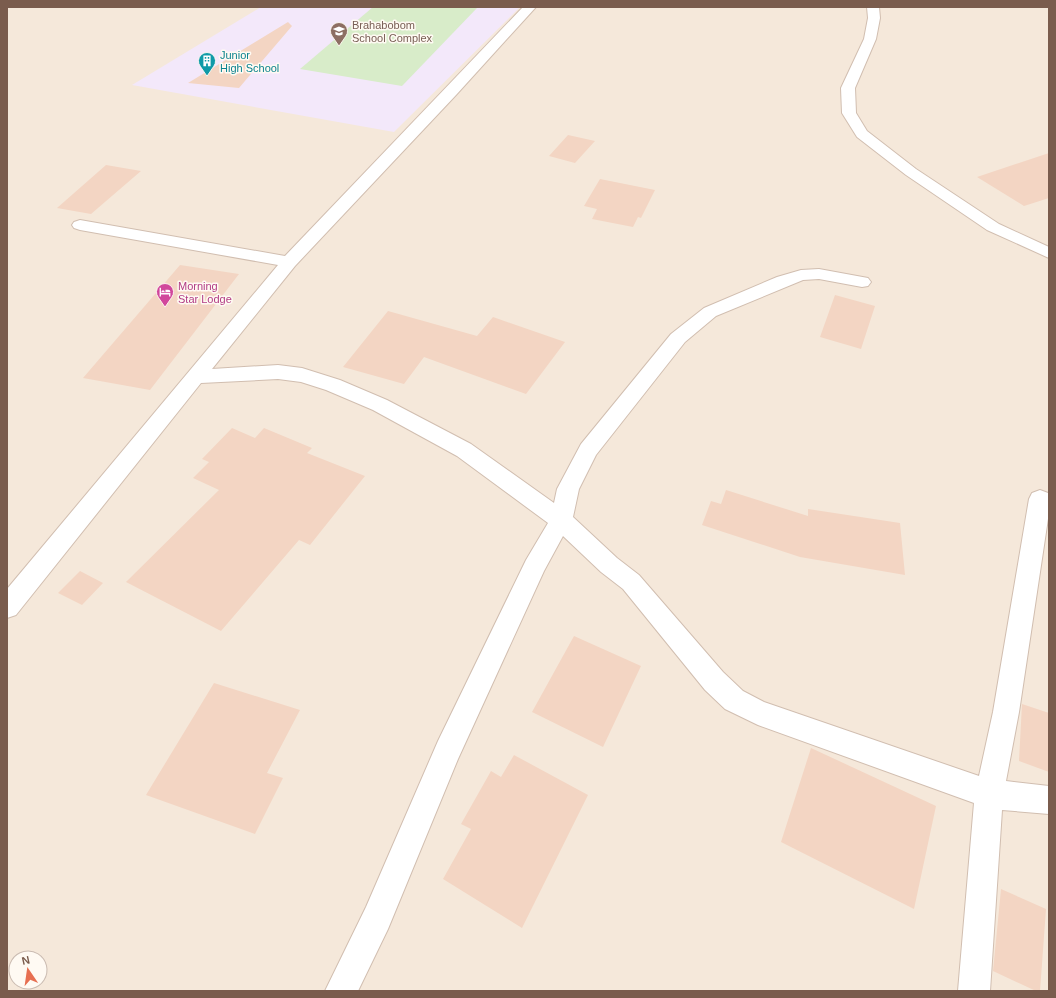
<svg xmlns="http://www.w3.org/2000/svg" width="1056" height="998" viewBox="0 0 1056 998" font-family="Arial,sans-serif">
	<rect width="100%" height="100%" fill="#fdf6ec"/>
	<path fill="#f5e8da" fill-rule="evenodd" d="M7,7H1049V991H7ZM16,958H40V982H16Z"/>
	<path fill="#f3e8fa" d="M261,7H520L394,132L132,85Z"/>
	<path fill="#d8ecc9" d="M373,7H467L477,8L402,86L300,69Z"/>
	<path fill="#f3d5c3" d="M288,22L292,26L239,88L188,83Z
		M568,135L595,141L575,163L549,156Z
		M1049,153V198L1024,206L977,177Z
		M106,165L141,171L91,214L57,208Z
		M600,179L655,190L641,218L638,217L633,227L592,219L597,209L584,206Z
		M180,265L239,274L150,390L83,378Z
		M835,295L875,306L861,349L820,337Z
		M388,311L477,336L493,317L565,342L526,394L424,357L404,384L343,367Z
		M232,428L255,438L264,428L312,448L307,453L365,476L310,545L299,540L221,631L126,582L219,490L193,478L209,462L202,459Z
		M726,490L808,516V509L900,523L905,575L800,557L702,525L711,501L721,504Z
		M80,571L103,583L82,605L58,593Z
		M574,636L641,666L603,747L532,712Z
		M214,683L300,710L267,773L283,778L255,834L146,795Z
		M1022,704L1049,713V772L1019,761Z
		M811,748L936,806L914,909L781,842Z
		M514,755L588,795L522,928L443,879L471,829L461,824L491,771L501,777Z
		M1001,889L1046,909L1040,991H1036L993,971Z"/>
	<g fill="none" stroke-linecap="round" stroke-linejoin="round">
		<defs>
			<path id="street" d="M523,7H536L456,95L295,266L212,369L278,365L302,368L340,380L387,400L471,444L554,503L557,489L581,444L671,334L704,308L777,277L801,270L819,269L868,278L871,282L868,286L862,287L819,279L803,280L716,316L685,342L596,455L579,489L573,517L617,558L639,575L723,672L743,691L764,702L979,776L993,712L1029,499L1032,493L1040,490L1048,493L1049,512L1019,712L1006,781L1049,786V814L1002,810L990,991H958L974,803L758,725L725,709L705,690L623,589L601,572L563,536L544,571L458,759L388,929L358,991H325L366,907L438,741L526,560L548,523L457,456L373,410L326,390L301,382L278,379L201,383L16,615L7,618V589L278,265L80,230L74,228L72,225L74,222L80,220L285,256Z
				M867,7H879L880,18L876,39L855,88L856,113L867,131L916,169L999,224L1049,247V258L987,230L906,175L857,137L842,113L841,88L864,39L868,18Z"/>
		</defs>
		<use href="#street" stroke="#d1beb0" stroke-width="2"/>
		<use href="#street" fill="#fff" fill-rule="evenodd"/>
	</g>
	<defs>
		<symbol id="school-pin" viewBox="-11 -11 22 30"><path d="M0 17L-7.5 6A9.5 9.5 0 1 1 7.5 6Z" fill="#8d6e63" stroke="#fffaf3"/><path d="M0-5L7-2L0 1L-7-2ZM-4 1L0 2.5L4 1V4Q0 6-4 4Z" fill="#fff"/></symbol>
		<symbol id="building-pin" viewBox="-11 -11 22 30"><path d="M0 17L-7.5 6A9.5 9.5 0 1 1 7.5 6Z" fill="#0f9aa8" stroke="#fffaf3"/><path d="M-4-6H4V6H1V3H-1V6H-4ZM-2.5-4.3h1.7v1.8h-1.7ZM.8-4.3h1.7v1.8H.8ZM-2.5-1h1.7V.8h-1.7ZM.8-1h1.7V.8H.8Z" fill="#fff"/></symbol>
		<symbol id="hotel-pin" viewBox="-11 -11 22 30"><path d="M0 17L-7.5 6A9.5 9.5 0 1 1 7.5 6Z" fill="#d1479c" stroke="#fffaf3"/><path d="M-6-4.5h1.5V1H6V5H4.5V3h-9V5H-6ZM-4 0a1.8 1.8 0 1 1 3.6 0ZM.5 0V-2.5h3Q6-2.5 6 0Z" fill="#fff"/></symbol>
	</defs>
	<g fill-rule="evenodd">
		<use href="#school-pin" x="329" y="21" width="20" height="27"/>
		<use href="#building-pin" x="197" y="51" width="20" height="27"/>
		<use href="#hotel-pin" x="155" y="282" width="20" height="27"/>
	</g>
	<g text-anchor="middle" stroke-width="3" stroke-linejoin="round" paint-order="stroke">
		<g font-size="11" fill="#785e54" stroke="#fffaf3" text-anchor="start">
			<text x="352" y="29">Brahabobom<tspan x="352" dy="13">School Complex</tspan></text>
		</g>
		<g font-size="11" fill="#0d838f" stroke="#fffaf3" text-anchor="start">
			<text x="220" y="59">Junior<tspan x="220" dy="13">High School</tspan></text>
		</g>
		<g font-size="11" fill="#b23c85" stroke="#fffaf3" text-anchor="start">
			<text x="178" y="290">Morning<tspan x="178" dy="13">Star Lodge</tspan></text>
		</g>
	</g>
	<rect width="1056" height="998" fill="none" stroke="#7a5c4d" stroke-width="16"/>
	<g transform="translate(28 970) rotate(347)"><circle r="19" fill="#fffaf3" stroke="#cabbb1"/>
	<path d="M0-3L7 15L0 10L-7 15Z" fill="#e76f51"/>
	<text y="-6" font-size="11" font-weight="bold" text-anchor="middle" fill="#7a5c4d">N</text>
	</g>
</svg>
